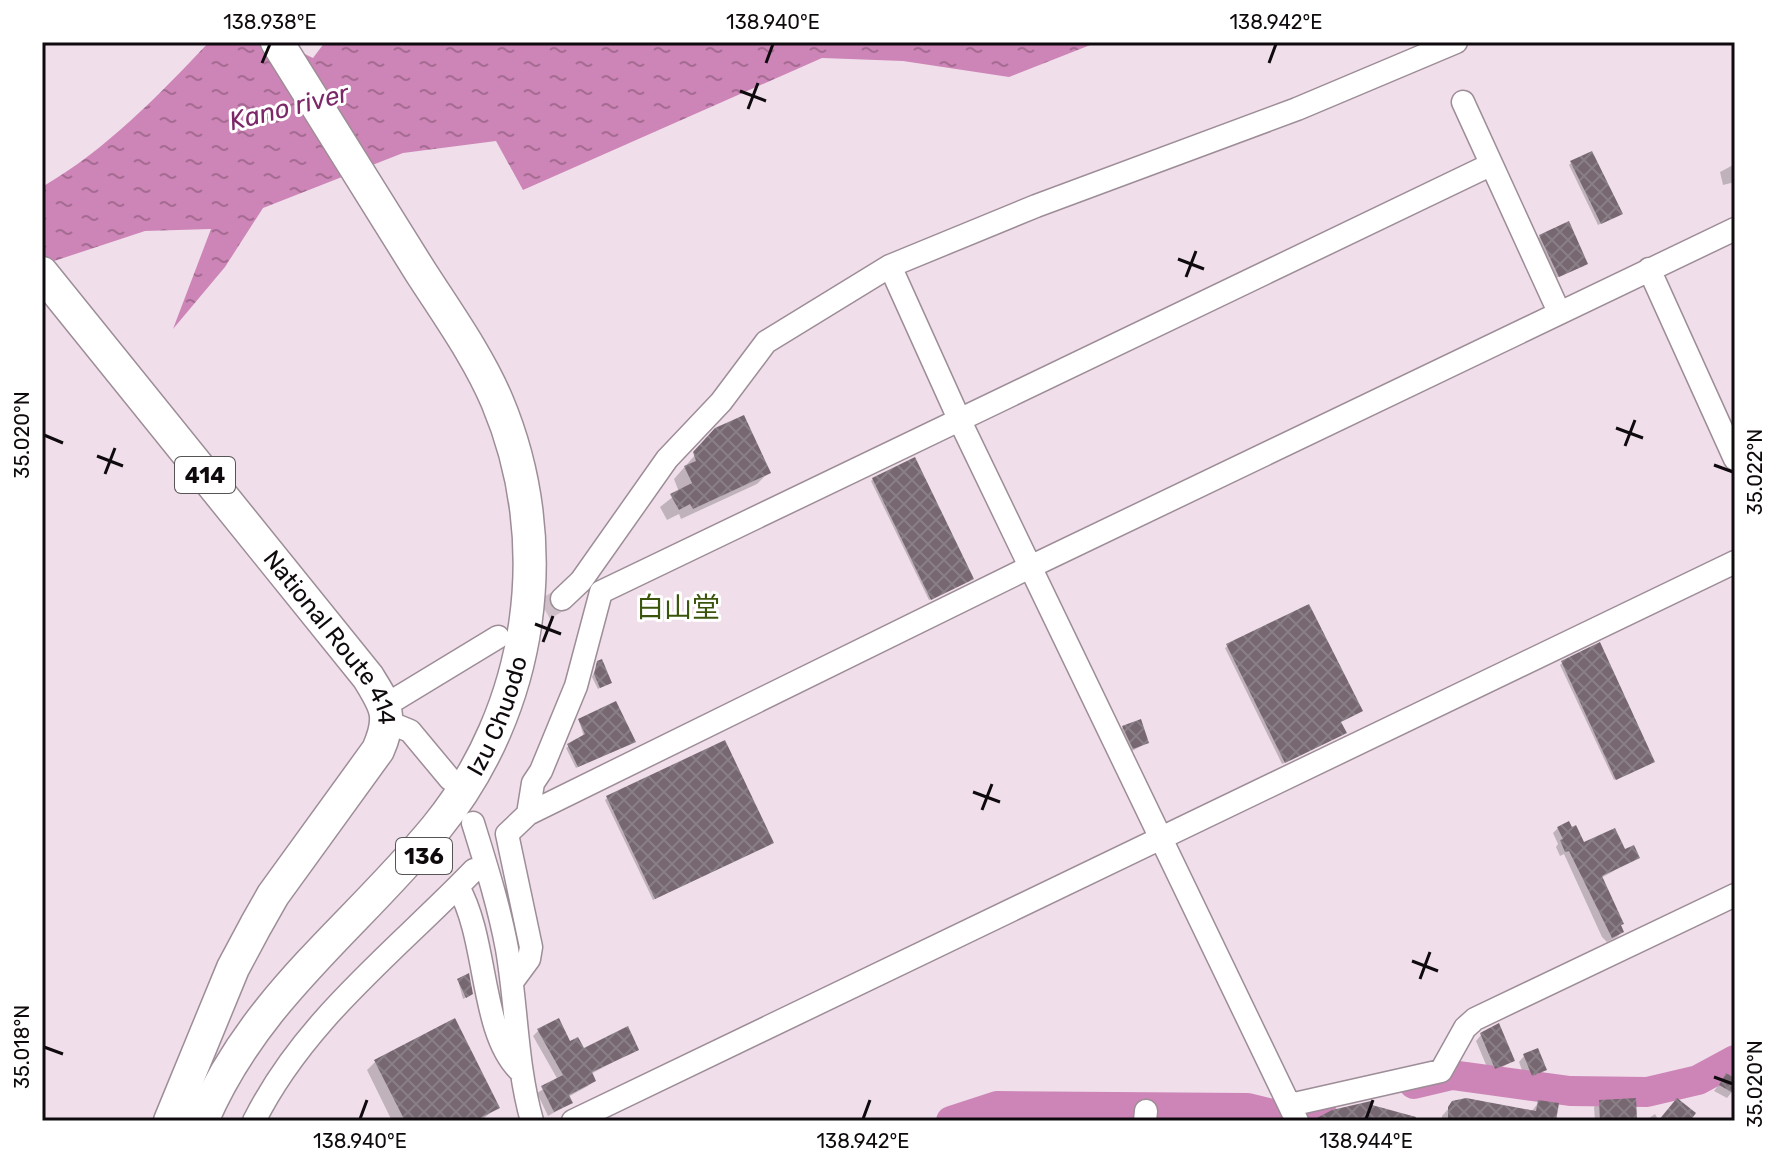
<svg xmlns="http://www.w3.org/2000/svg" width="1777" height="1163" viewBox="0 0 1777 1163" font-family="Rubik,'Noto Sans JP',sans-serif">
	<defs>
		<pattern id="water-ripples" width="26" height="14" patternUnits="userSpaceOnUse" patternTransform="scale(2)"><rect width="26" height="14" fill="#cd85b7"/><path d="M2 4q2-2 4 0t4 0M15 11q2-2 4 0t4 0" fill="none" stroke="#a56b93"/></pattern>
		<pattern id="building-cross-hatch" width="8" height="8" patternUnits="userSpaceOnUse" patternTransform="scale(2)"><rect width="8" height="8" fill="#766771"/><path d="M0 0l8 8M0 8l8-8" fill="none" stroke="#8a7f86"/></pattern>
	</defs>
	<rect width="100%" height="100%" fill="#f0dfea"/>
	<path fill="url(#water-ripples)" d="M209,42H280L313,58L325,42H1098L1009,77L903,61L822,58L523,190L496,141L403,153L263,208L225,267L173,329L211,229L145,231L42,265V187C106,150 159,95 209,42Z"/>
	<path fill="#0003" d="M1571,163L1618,215L1598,225L1569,165Z
		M1735,164V182L1723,185L1720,172Z
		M1540,236L1584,266L1556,278L1538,239Z
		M717,430L768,473L757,484L681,519L679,514L667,520L660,507L679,492L674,479Z
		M873,479L970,581L929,600L871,481Z
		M1228,646L1339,722L1342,735L1282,764L1225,648Z
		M598,663L607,684L598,689L592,677Z
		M1562,663L1651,763L1614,780L1560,665Z
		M579,721L631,744L576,768L566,748L584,737Z
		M1123,727L1147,743L1128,753L1118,733Z
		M607,798L770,844L653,900L605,800Z
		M1558,828L1583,845L1625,852L1637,858L1601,878L1622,932L1617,937L1607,942L1602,937L1564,854L1560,856L1556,847L1558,844L1553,833Z
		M458,980L469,996L463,999Z
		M538,1031L583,1050L637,1049L591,1074L594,1081L588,1086L568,1097L571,1103L548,1116L537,1093L558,1080L533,1036Z
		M1481,1035L1513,1061L1490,1074L1476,1041Z
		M1524,1056L1544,1070L1526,1081L1519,1062Z
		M376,1061L497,1108L480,1121H392L367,1070Z
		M1726,1075L1735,1081V1088L1727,1098L1714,1091Z
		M1539,1102L1554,1121H1442V1116L1449,1108L1531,1112Z
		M1600,1102L1635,1118L1595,1121L1594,1107Z
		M1161,1114L1176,1115V1121H1153Z
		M1655,1114L1659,1121H1645Z"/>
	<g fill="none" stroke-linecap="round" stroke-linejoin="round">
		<path stroke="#cd85b7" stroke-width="30" d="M1414,1084L1452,1075L1570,1091L1647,1092L1698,1080L1735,1060
			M951,1121L997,1106L1248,1108L1281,1116L1321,1106"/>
	</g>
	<path fill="url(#building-cross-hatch)" d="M1592,151L1623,214L1601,224L1570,161Z
		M1569,221L1588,264L1559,277L1539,235Z
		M744,415L771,473L693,509L690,504L679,510L670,494L692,483L684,466L696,461L693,452L715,428Z
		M915,457L974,579L931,600L872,478Z
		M1309,604L1363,711L1341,722L1347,733L1285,763L1226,644Z
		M1600,642L1655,762L1616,780L1561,661Z
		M602,659L612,683L600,688L594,674L597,661Z
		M616,701L636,742L578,767L567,744L585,734L578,719Z
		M1141,719L1149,743L1133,749L1122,726Z
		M725,740L774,843L655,899L606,796Z
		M1569,821L1572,827L1576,825L1584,842L1615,828L1625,849L1634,845L1640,858L1602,876L1624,924L1621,925L1624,932L1612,938L1569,851L1565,852L1560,840L1563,839L1557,827Z
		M469,973L473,994L466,998L457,979Z
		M455,1018L500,1108L474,1121H405L374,1060Z
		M559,1018L570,1041L578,1037L584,1048L628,1026L639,1050L592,1072L596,1081L569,1095L573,1103L554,1112L541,1086L563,1075L537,1029Z
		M1499,1023L1515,1061L1495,1069L1480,1033Z
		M1538,1048L1547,1070L1532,1076L1523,1054Z
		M1726,1073L1735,1078V1094L1719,1085Z
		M1466,1098L1536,1111L1538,1100L1559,1103L1556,1121H1448V1107L1452,1101Z
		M1636,1098L1637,1119L1600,1121L1599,1100Z
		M1677,1098L1696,1113L1690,1121H1658Z
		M1371,1101L1372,1105L1416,1117L1415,1121H1311L1332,1110Z"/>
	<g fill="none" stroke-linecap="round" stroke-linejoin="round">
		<path stroke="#cebfc9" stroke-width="22" stroke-dasharray="22 11" stroke-linecap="butt" d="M516,626L562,599"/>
		<defs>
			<path id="minor" d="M1463,102L1559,312
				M890,266L959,419L1297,1121
				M1649,269L1735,459
				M562,599L581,581L667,459L721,402L766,342L890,266L1036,206L1297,109L1456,42
				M386,705L498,637
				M388,722L410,731L450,779
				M528,814L533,783L541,771L576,686L601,592L1490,165
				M473,823C486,865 499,906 507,949C517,1007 516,1064 532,1121
				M458,887C488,939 480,1031 519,1070
				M512,982L529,959L531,947L507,834L528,814L1032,566L1735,229
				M1290,1105L1441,1071L1465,1028L1475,1019L1735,895
				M254,1121C305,1019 396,951 474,870
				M573,1121L1735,562
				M1145,1121L1146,1111"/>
			<g id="highway">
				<path id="s1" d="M42,273L368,677C386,706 393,716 378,750L273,895L256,925L233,968L170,1121"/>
				<path id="s2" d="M202,1121C255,997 353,929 436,828C533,709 557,543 497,401C478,356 447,313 420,271C372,195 325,118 277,42"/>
			</g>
		</defs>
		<use href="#minor" stroke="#9d8d97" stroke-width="25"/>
		<use href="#highway" stroke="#9d8d97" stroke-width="35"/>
		<use href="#minor" stroke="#fff" stroke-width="22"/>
		<use href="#highway" stroke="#fff" stroke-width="32"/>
	</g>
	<path fill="none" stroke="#0f0a0e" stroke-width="3" d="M262,63L270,44M766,63L773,44M1269,63L1276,44M740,91L766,101M748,109L758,83M1178,259L1204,269M1186,277L1196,251M1616,428L1643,438M44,435L63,443M1625,446L1635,420M97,456L123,466M1714,465L1733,472M105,474L115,448M535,624L561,634M543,642L553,616M973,792L1000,802M982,810L992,784M1412,961L1438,971M1420,979L1430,952M44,1047L63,1054M1714,1077L1733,1084M360,1119L367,1100M863,1119L870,1100M1366,1119L1373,1100"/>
	<g text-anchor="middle" stroke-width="6" stroke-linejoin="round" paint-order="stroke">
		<g fill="#fff" stroke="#575456" stroke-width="2">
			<rect x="175" y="457" width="60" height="36" rx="6"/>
			<rect x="396" y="838" width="56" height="36" rx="6"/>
		</g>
		<g font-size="22" font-weight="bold" fill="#0f0a0e">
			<text x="205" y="483">414</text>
			<text x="424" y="864">136</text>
		</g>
		<g font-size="24" fill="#0f0a0e" stroke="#fff">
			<text dy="8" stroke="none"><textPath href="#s1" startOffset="466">National Route 414</textPath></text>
			<text dy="8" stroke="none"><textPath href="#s2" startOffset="506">Izu Chuodo</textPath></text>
		</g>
		<g font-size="26" font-style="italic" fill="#7c2868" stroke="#fff">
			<text transform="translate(289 107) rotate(-14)" y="9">Kano river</text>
		</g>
		<g font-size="28" fill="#3a540c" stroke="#fff">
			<text x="678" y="617">白山堂</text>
		</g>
	</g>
	<rect width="1777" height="1163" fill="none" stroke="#ffffff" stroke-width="88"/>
	<rect x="44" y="44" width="1689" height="1075" fill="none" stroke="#0f0a0e" stroke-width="3"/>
	<g font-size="20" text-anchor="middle" fill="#0f0a0e">
		<text x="270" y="29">138.938°E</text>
		<text x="773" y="29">138.940°E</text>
		<text x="1276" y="29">138.942°E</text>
		<text transform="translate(22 435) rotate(-90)" y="7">35.020°N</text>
		<text transform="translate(1755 472) rotate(-90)" y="7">35.022°N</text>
		<text transform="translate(22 1047) rotate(-90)" y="7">35.018°N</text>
		<text transform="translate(1755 1084) rotate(-90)" y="7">35.020°N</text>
		<text x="360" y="1148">138.940°E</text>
		<text x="863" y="1148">138.942°E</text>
		<text x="1366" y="1148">138.944°E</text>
	</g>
</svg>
